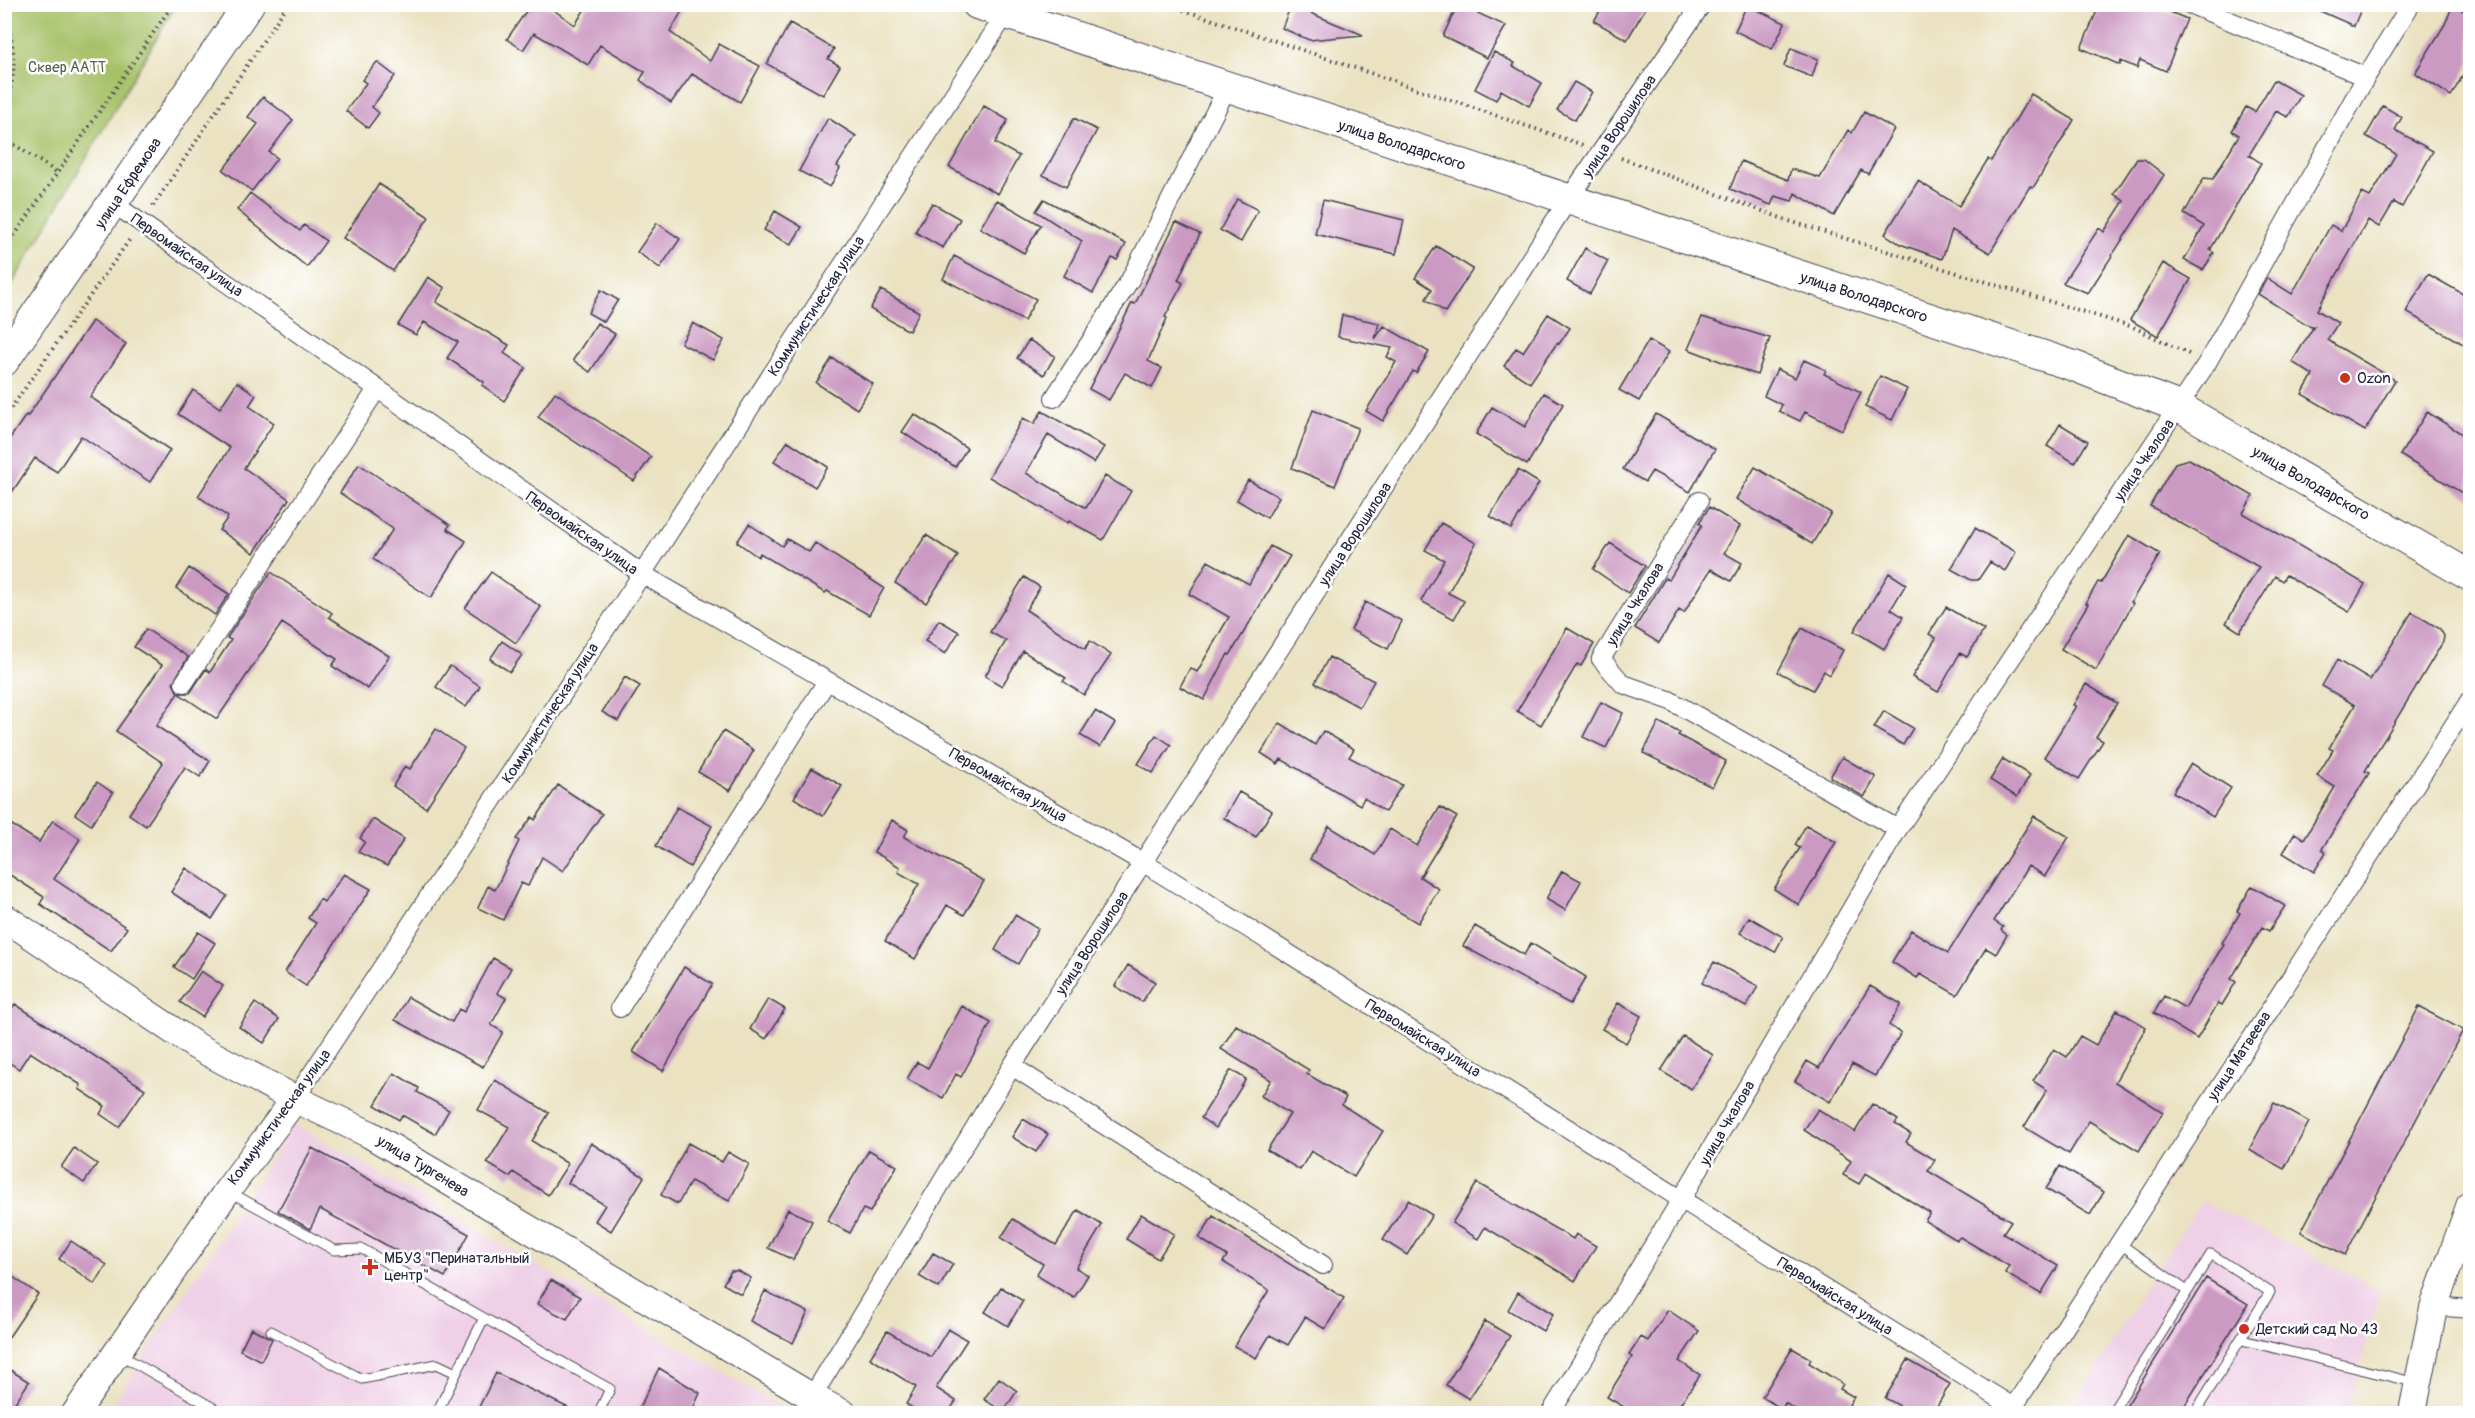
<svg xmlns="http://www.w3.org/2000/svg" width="2475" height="1418" viewBox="0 0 2475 1418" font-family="Pangolin,sans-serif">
	<rect width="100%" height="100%" fill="#fff"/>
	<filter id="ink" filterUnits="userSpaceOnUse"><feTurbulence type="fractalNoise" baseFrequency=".0167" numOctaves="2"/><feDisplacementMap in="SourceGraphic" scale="12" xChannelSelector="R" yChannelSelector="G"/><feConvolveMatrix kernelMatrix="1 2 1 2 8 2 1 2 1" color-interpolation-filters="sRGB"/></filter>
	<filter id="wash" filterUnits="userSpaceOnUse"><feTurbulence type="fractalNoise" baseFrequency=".008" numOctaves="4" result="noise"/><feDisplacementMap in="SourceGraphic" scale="24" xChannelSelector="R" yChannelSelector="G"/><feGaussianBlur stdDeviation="1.35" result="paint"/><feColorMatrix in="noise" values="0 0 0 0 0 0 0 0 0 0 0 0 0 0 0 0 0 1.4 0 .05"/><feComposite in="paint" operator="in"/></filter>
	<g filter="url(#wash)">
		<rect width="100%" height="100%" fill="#eae2c1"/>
		<path fill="#efd0e6" d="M294,1124L786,1410L784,1414H107Z
			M2202,1201L2380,1290L2348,1413L2069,1414L2156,1270Z"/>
		<path fill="#a6c066" stroke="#647150" stroke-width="1.5" d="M5,4L176,5L5,296L4,5Z"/>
		<g id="blocks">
			<path fill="#cb9ac2" d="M531,4H545L575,25L588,4H686L670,32L710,61L719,44L760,66L740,102L692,74L671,103L640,80L645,72L600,45L588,65L534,33L523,50L507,39Z
				M1458,4L1506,26L1487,58L1443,36Z
				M1604,4H1648L1627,40L1594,21Z
				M2100,4H2151L2187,19L2166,71L2140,60L2137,68L2121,61L2120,65L2081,48Z
				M2304,4H2363L2354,26Z
				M1291,5L1363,35L1309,40L1282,28Z
				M1747,5L1785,23L1772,49L1735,31Z
				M2453,5L2470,15V63L2451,96L2415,73L2445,24Z
				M790,23L834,49L828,59L840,66L823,95L767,64Z
				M1791,48L1818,59L1812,77L1784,66Z
				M1494,52L1515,63L1513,66L1542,83L1529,106L1501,90L1496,100L1475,89Z
				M377,62L395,76L372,107L379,113L368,128L346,111L366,83L362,80Z
				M2274,80L2301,95L2288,117L2276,111L2249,155L2261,163L2210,250L2214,253L2203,270L2184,260L2204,226L2184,214L2204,178L2213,179L2239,135L2232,131L2246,107L2255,112Z
				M1574,82L1592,92L1575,120L1557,110Z
				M2031,94L2074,120L2033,188L2030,186L1990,253L1952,230L1942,259L1900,244L1885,234L1918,181L1959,206L1988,159L1991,161Z
				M263,97L293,120L269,152L277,158L252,191L223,170L258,124L248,117Z
				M984,106L1008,120L995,143L1019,156L998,194L949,167Z
				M2383,106L2402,117L2395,130L2433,151L2402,207L2394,202L2379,227L2368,220L2317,310L2338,323L2327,340L2395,380L2365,431L2302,394L2313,375L2292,362L2314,326L2311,327L2258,294L2267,278L2292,294L2331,225L2341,231L2362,193L2370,197L2396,154L2366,136Z
				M1864,112L1894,129L1868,174L1861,170L1834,216L1795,193L1792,201L1775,196L1771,205L1730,189L1741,161L1788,180L1791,169L1820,178L1848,130L1852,133Z
				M828,118L856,136L837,166L840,168L830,187L799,171Z
				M1074,118L1097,130L1066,187L1043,175Z
				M2137,159H2144L2164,175L2088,293L2063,283L2099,228L2104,232L2124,201L2114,194Z
				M379,184L429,217L393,271L343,238Z
				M250,193L300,231L304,225L326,241L307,267L237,210Z
				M1044,199L1126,244L1117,260L1112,258L1093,293L1064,276L1082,241L1036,211Z
				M1237,199L1258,210L1241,242L1220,230Z
				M997,200L1041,225L1024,253L980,228Z
				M1323,200L1404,220L1396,254L1315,234Z
				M932,203L960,219L943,248L915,232Z
				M775,211L802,227L791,245L764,230Z
				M1176,222L1200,234L1178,280L1183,283L1165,317L1167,318L1148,361L1162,368L1152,388L1125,373L1109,400L1089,389L1132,303L1135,304Z
				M657,223L680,239L660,268L637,252Z
				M1436,246L1473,269L1445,312L1426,299L1432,289L1415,278Z
				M1585,248L1608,261L1590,294L1567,281Z
				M954,256L1036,299L1024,321L943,279Z
				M2163,263L2191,279L2158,336L2130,320Z
				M2428,274L2470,298V348L2406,312Z
				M428,277L445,288L436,302L509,345L504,353L526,368L504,401L482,385L484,382L447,358L458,342L424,322L416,335L398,325Z
				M601,290L618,300L604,322L588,313Z
				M881,290L919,312L909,331L870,309Z
				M1548,314L1570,328L1559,344L1557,343L1530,383L1504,366L1516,348L1523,352Z
				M1342,315L1379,323L1375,339L1384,326L1429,352L1416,373L1413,371L1383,421L1366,411L1396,362L1387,357L1392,348L1338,337Z
				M1702,317L1770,338L1757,375L1688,349Z
				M92,321L126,344L90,397L170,450L150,482L81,436L57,472L35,458L4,504V447L26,415L28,416Z
				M597,323L615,334L590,372L573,360Z
				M693,323L724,340L713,360L681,343Z
				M1029,340L1055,356L1044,375L1017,358Z
				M1649,340L1669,352L1639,401L1619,390Z
				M832,358L873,384L857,409L816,383Z
				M1804,360L1826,370L1824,374L1861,392L1842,430L1805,412L1800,421L1779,411L1782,405L1764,396L1777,369L1795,378Z
				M1880,376L1907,389L1892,420L1865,407Z
				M237,382L256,395L249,406L274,423L244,468L289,499L254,553L219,530L228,517L198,496L230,448L178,414L193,390L220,408Z
				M555,392L651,457L634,481L538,417Z
				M1544,393L1563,404L1527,465L1476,434L1492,407L1525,427Z
				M1313,410L1358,428L1335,486L1292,468Z
				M1042,411L1104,447L1094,463L1048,435L1026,473L1086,508L1105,476L1131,491L1103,540L1069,521L1068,523L989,477L1023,418L1034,424Z
				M2427,412L2470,439V498L2400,455Z
				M914,414L967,448L955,467L902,432Z
				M1656,414L1715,449L1690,492L1652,471L1645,482L1623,469Z
				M2060,424L2088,441L2075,463L2047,446Z
				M788,441L828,467L815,487L774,461Z
				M2189,459L2253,496L2243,513L2365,584L2349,612L2286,575L2282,581L2275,576L2240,632L2226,623L2259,567L2150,506L2175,463Z
				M359,464L450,525L447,529L466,541L431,598L373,559L393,529L340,493Z
				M1755,467L1831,513L1812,544L1736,499Z
				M1518,470L1539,483L1511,529L1490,516Z
				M1248,480L1279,497L1267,518L1237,500Z
				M1709,507L1740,526L1724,553L1742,563L1731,581L1711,569L1684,613L1679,610L1659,643L1635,628L1665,578L1669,580L1702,525L1699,523Z
				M1441,523L1476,543L1448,593L1464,601L1454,619L1421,601L1444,560L1425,550Z
				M749,524L782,546L787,539L809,552L815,543L884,588L869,615L827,591L825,593L760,553L758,557L737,542Z
				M1975,528L2016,552L2005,571L1990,562L1978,580H1971L1951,569Z
				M926,535L958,556L926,603L895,583Z
				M2129,535L2160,554L2131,602L2133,603L2096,670L2061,649L2088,604L2086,603L2098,582L2101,583Z
				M1610,543L1645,566L1628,593L1593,569Z
				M1270,546L1290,556L1230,655L1228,654L1204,700L1180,687L1190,668L1197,672L1229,617L1189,594L1208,561L1249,584Z
				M189,568L229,594L215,615L176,588Z
				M271,572L332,613L329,617L389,656L368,689L332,666L337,659L282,623L217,719L178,693L156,726L210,761L200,777L185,767L146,826L129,814L163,763L116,731L162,665L134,647L146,629L188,657L173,683L178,693H190L206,669L210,672L231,640L227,638Z
				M491,572L541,607L516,643L465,608Z
				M1889,573L1906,584L1891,609L1903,617L1884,649L1854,631Z
				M1024,577L1040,587L1026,610L1085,649L1090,641L1111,655L1084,695L1063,681L1066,678L1023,651L1002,686L985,676L1006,641L990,632Z
				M1365,602L1402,621L1388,649L1351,630Z
				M1946,607L1984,630L1967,657L1960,653L1938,692L1912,677L1936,638L1929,634Z
				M2412,612L2440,629L2444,636L2443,642L2365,771L2369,773L2322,849L2326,852L2314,872L2283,853L2295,833L2304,839L2335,787L2317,776L2333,750L2329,748L2355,705L2322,686L2337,660L2370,680Z
				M939,620L959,632L945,654L925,641Z
				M1567,628L1594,644L1581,666L1577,664L1541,725L1517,711Z
				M1802,628L1843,650L1830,675L1824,671L1813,690L1778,672Z
				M502,641L522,655L510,672L490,659Z
				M1329,657L1374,681L1359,707L1315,683Z
				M450,666L480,686L466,707L436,687Z
				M625,677L640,686L618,721L602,712Z
				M2086,684L2117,703L2096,737L2103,741L2079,779L2044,757L2076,706L2073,705Z
				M1601,702L1623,713L1606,748L1583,737Z
				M1095,711L1115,723L1100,747L1080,735Z
				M1884,711L1913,728L1903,745L1874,728Z
				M1659,722L1680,733L1678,735L1726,761L1712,787L1643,753Z
				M1280,723L1315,745L1323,731L1354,749L1349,757L1402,785L1385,812L1364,798L1360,805L1281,759L1278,764L1261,753Z
				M436,729L464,748L426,808L393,786L405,766L410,769Z
				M723,731L754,750L730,791L698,772Z
				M1156,735L1171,745L1153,773L1138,764Z
				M1842,757L1876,777L1864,797L1830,777Z
				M2003,759L2030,775L2017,797L1990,780Z
				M2191,763L2231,788L2213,817L2173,792Z
				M812,768L842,786L823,816L794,798Z
				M97,782L113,793L91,825L75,814Z
				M558,785L602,814L563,871L542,857L528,886L521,883L503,920L478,908L488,886L495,890L519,841L516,839L532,817L535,820Z
				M1239,792L1272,811L1256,837L1224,818Z
				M677,807L712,826L690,867L656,846Z
				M1440,807L1457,817L1420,877L1439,889L1418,923L1310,859L1329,826L1375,855L1390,829L1417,846Z
				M2034,816L2069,837L2045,876L2028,866L1994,921L2003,927L2001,930L2007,935L1996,954L1986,948L1957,995L1920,974L1917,978L1892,962L1911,930L1948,953Z
				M373,819L404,839L387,866L358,852L365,842L360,838Z
				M4,820L39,842L53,820L80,839L54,879L127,928L111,951L40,904L44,897L4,871Z
				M892,820L908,830L904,837L984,881L964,915L947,905L915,959L885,941L919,884L898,872L900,867L874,852Z
				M1806,825L1836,842L1799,905L1774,889L1800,848L1795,845Z
				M186,868L227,896L212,919L171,892Z
				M1562,871L1581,881L1565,910L1546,899Z
				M344,874L371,889L306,986L285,972L316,923L308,918L320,899L324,902Z
				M2252,886L2285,906L2269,931L2262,927L2231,979L2236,982L2222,1005L2218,1003L2197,1039L2154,1013L2164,996L2185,1008L2224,944L2222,943L2240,913L2237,911Z
				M1015,915L1038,929L1018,964L995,950Z
				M1749,917L1783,937L1775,952L1740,933Z
				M1475,926L1524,955L1531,943L1586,977L1570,1004L1463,946Z
				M198,932L215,943L192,979L174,967Z
				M493,958L511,968L497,993L506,998L491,1025L503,1032L483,1067L395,1020L408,997L452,1022L459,1009L464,1012Z
				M1714,962L1758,986L1746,1007L1702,983Z
				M1128,965L1155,982L1142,1002L1115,986Z
				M684,967L712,984L663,1071L633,1052Z
				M201,971L223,986L202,1017L180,1002Z
				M1870,986L1901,1004L1889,1025L1901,1033L1875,1076L1852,1064L1830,1102L1795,1081L1807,1061L1819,1068Z
				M768,999L785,1009L766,1039L750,1029Z
				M255,1003L279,1019L264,1043L239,1027Z
				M1618,1003L1641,1016L1626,1043L1602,1029Z
				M15,1004L145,1089L119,1127L100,1114L105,1106L79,1089L81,1085L30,1052L19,1069L4,1059V1020Z
				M962,1006L991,1023L961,1077L956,1074L943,1098L907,1079L917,1062L928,1068Z
				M2419,1007L2463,1030L2345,1255L2301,1232Z
				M2117,1010L2146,1027L2115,1082L2163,1112L2139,1151L2089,1121L2069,1154L2024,1127L2047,1090L2033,1081L2054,1049L2067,1057L2080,1036L2096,1045Z
				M1236,1025L1309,1070L1307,1074L1346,1097L1342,1105L1383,1131L1354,1177L1311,1151L1300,1170L1267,1150L1290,1114L1261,1096L1271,1080L1221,1049Z
				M1683,1036L1713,1055L1691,1089L1661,1071Z
				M1231,1070L1246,1079L1216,1128L1201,1118Z
				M394,1073L419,1088L417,1092L449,1110L435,1134L402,1115L399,1120L375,1105Z
				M495,1080L549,1113L532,1141L568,1164L548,1195L513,1172L510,1177L487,1163L509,1127L478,1110Z
				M2274,1103L2309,1122L2284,1169L2249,1150Z
				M1872,1104L1898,1120L1895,1124L1911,1134L1906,1142L1935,1160L1928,1171L2011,1221L2003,1233L2058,1266L2041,1294L2005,1273L2009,1266L1960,1237L1957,1240L1925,1221L1930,1213L1866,1173L1859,1184L1843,1175L1851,1161L1804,1130L1818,1109L1855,1132Z
				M1023,1119L1048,1134L1036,1152L1012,1137Z
				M591,1143L644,1177L611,1231L595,1221L605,1205L568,1183Z
				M688,1143L722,1162L728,1152L749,1164L729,1201L691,1181L678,1204L661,1195Z
				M74,1148L97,1164L84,1183L61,1167Z
				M312,1148L469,1234L445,1277L320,1209L310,1229L278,1211Z
				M869,1150L897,1166L870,1212L863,1209L850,1233L827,1221Z
				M2060,1166L2104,1192L2090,1215L2046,1189Z
				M1477,1183L1573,1239L1576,1234L1596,1246L1575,1281L1485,1227L1478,1239L1452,1223Z
				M1408,1200L1432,1215L1407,1255L1383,1240Z
				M788,1209L812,1221L793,1260L768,1248Z
				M1078,1210L1102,1225L1076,1268L1088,1275L1074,1298L1036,1275L1043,1264L1001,1238L1013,1219L1056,1245Z
				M1141,1214L1174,1234L1158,1259L1126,1239Z
				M1213,1216L1344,1298L1325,1329L1305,1317L1288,1345L1270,1335L1256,1358L1234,1346L1269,1290L1223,1262L1227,1256L1199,1238Z
				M71,1241L107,1265L95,1284L59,1259Z
				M933,1253L953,1264L939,1288L919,1276Z
				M4,1271L38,1294L4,1344Z
				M731,1271H738L751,1278L741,1294L723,1284Z
				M2206,1278L2248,1304L2180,1413H2122Z
				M551,1280L580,1297L567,1319L537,1304Z
				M1001,1287L1023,1301L1008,1326L985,1312Z
				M765,1291L808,1312L793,1343L750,1321Z
				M1518,1292L1553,1314L1543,1331L1508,1310Z
				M1668,1310L1699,1331L1679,1361L1700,1375L1674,1413H1634L1607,1397L1632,1357L1629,1355L1641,1337L1648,1341Z
				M1485,1321L1510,1336L1469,1399L1446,1385Z
				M251,1328L272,1339L261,1361L240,1350Z
				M948,1329L967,1340L936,1388L956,1401L948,1413H921L906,1404L916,1387L870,1358L887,1331L931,1357Z
				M1792,1348L1811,1359L1809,1363L1843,1384L1840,1389L1854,1397L1844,1413H1801L1785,1403L1782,1409L1762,1397Z
				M1908,1360L1950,1384L1933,1413H1913L1885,1398Z
				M4,1366L29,1382L8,1413H4Z
				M659,1368L700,1393L691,1413H637Z
				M496,1373L579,1413H476Z
				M999,1378L1017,1391L1003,1412L984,1399Z"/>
		</g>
	</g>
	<g filter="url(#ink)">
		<use href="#blocks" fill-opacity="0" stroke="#403f4f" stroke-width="1.5"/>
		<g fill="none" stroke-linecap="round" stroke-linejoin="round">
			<defs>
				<path id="lane" d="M228,1191L334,1250L362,1249L484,1318
					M2119,1243L2187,1291
					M271,1331L362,1379L437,1364L456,1373
					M2242,1340L2417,1383
					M119,1354L224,1414
					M436,1414L484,1318L610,1389L598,1414
					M2111,1414L2211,1254L2270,1292L2194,1414"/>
				<path id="street" d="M2189,4L2366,77
					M114,204L642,574L1144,863L2013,1407
					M1054,398L1130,280L1227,88
					M1699,501L1601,659L1623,684L1669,700L1898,829
					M184,683L377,389
					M620,1008L827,681
					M1012,1066L1323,1265
					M295,1099L642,574L1011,6
					M2434,1306L2470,1309
					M812,1397L1012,1066L1568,200L1702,4
					M1550,1414L1681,1200L1898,829L2207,363L2366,77L2411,4
					M2009,1414L2470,700"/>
				<path id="secondary" d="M4,917L196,1046L295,1099L369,1134L812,1397L844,1414
					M75,1414L227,1191L295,1099
					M2412,1414L2434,1306L2470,1205"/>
				<path id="primary" d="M977,4L2074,366L2179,407L2470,576
					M4,361L249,4"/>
			</defs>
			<use href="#lane" stroke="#403f4f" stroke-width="11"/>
			<use href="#street" stroke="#403f4f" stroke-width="20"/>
			<use href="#secondary" stroke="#403f4f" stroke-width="29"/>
			<use href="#primary" stroke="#403f4f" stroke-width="32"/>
			<path stroke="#403f4f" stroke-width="4" stroke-dasharray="1.5 4.5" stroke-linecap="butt" d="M1166,4L1583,145
				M4,10C14,45 19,72 4,107
				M4,138L58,173
				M1621,158L1789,221L2133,327L2189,354
				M153,206L288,4
				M4,251L173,4
				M4,418L130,239"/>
			<use href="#lane" stroke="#fff" stroke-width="9"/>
			<use href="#street" stroke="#fff" stroke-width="18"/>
			<use href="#secondary" stroke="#fff" stroke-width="27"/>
			<use href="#primary" stroke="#fff" stroke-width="30"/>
		</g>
	</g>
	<g fill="#c8321e" stroke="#fff" stroke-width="2">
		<circle cx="2345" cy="378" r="6"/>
		<path d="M367 1258h6v6h6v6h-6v6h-6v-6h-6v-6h6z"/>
		<circle cx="2244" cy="1329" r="6"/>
	</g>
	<g text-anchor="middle" stroke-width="5" stroke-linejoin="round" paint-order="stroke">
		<g font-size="15" fill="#57614c" stroke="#fff">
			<text x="67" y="72">Сквер ААТТ</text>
		</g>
		<g font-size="15" fill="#22223b" stroke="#fff">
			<text transform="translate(1619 126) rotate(-56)" y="5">улица Ворошилова</text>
			<text transform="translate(1402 145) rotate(18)" y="5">улица Володарского</text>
			<text transform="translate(128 183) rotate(-56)" y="5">улица Ефремова</text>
			<text transform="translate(187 255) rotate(35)" y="5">Первомайская улица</text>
			<text transform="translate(1864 297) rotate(18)" y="5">улица Володарского</text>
			<text transform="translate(816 306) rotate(-57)" y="5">Коммунистическая улица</text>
			<text transform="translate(2144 460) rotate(-56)" y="5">улица Чкалова</text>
			<text transform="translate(2311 483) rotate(30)" y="5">улица Володарского</text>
			<text transform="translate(582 533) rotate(35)" y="5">Первомайская улица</text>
			<text transform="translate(1355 534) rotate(-57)" y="5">улица Ворошилова</text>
			<text transform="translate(1635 604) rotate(-58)" y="5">улица Чкалова</text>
			<text transform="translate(550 713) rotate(-57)" y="5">Коммунистическая улица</text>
			<text transform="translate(1008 785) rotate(30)" y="5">Первомайская улица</text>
			<text transform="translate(1092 943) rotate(-57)" y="5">улица Ворошилова</text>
			<text transform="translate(1423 1038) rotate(32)" y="5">Первомайская улица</text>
			<text transform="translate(2239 1056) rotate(-57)" y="5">улица Матвеева</text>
			<text transform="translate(279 1117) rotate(-54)" y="5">Коммунистическая улица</text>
			<text transform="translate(1727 1123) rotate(-60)" y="5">улица Чкалова</text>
			<text transform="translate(423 1166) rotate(31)" y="5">улица Тургенева</text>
			<text transform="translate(1835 1296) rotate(32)" y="5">Первомайская улица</text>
		</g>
		<g font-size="15" fill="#22223b" stroke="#fff" text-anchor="start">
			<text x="2357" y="383">Ozon</text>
			<text x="384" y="1263">МБУЗ "Перинатальный<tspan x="384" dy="17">центр"</tspan></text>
			<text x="2256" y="1334">Детский сад № 43</text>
		</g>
	</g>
	<rect width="2475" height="1418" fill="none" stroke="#fff" stroke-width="24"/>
</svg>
